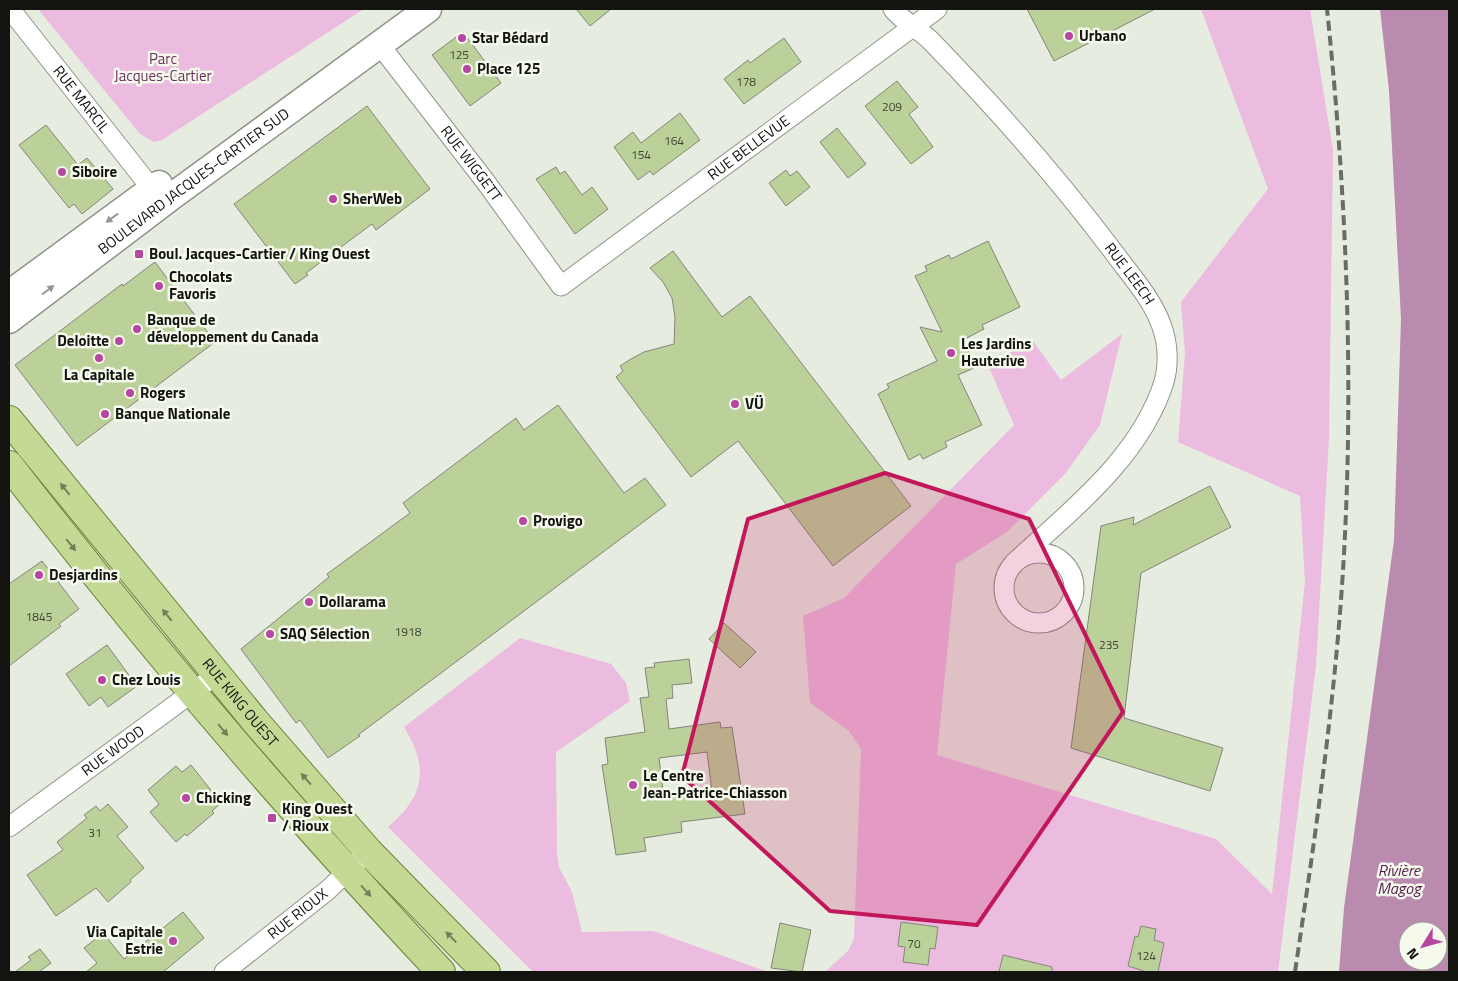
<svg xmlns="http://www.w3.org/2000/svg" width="1458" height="981" viewBox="0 0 1458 981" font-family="'Titillium Web',sans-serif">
	<rect width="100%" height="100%" fill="#e7ece0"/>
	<path fill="#ebbcdf" d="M38,9H364L162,140L154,142L140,134Z
		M1201,9H1310L1333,150L1329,439L1316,665L1278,972H825L849,950L854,938L861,749L848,730L810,703L803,616L844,598L1014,425L987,363L1033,341L1061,380L1122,334L1100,425L1065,474L1007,532L956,564L937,755L1216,839L1272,894L1305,582L1300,496L1178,442L1185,353L1181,302L1268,189Z
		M520,638L611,664L626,683L630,701L556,752L557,854L559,867L572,892L582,932L653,931L768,972H533L388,827C425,796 429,768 404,727Z"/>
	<path fill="#bb8aaf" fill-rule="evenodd" d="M1380,9H1449V972H1339L1344,908L1394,540L1401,319L1389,90ZM1408,931H1438V961H1408Z"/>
	<path fill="#bcd199" stroke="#82867b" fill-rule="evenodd" d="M576,9H611L590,26Z
		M1027,9H1155L1054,61Z
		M463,32L501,83L470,106L432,55Z
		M784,38L801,62L744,104L724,79L748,60L750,63Z
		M897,81L918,107L909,114L933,147L911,164L865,106Z
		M367,106L430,189L376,230L372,224L306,273L308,275L295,284L234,204Z
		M680,113L700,140L653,175L650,171L638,180L614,147L633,132L641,143Z
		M46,125L78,165L87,158L113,189L82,214L74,204L69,208L19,145Z
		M837,128L866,164L848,178L820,142Z
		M556,167L560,174L565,171L582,195L592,187L608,209L575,234L536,179Z
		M786,170L790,176L797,171L810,187L786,206L769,183Z
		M988,241L1020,307L982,325L984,329L963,340L976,367L958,375L982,425L945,442L947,447L923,459L920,454L909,460L878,394L889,388L887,384L937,361L920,327L942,332L915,276L927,271L925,266L949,255L951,259Z
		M673,251L722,317L750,296L911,506L833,566L738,441L691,477L616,377L623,371L620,366L631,359L644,352L674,344L675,317L672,298L663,282L650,268Z
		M155,262L215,342L77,446L15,365L122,284L123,286Z
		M558,405L624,493L645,478L666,505L358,735L360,736L328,758L300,720L296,723L241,649L329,577L327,574L410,513L403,503L516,418L524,430Z
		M1210,486L1231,527L1141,573L1124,718L1223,748L1210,791L1071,748L1101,526L1134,517L1133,525Z
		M42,561L79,609L59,624L61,626L9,666V584Z
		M724,623L756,652L740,668L709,639Z
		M107,645L137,686L108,707L101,697L89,706L66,674Z
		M689,659L692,683L672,685L673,698L666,699L669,729L720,722L721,728L732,727L745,814L681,822L682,832L644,838L646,851L616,855L602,765L608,764L605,738L645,732L640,698L649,697L645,668L655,667L654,663ZM707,752L712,792L664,798L659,758Z
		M191,765L221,803L212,811L214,813L187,836L185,834L176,842L150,812L159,804L148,790L176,766L182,772Z
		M108,804L128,827L117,836L144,868L130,880L131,882L108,902L96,888L56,916L27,875L63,850L57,842L87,818L84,815L96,806L100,811Z
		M183,912L204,938L163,972H86L97,963L84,948L103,933L124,959Z
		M901,922L938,927L935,949L930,948L928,965L903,962L905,947L898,946Z
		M780,923L811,930L802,972L771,968Z
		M1141,926L1156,929L1154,940L1164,943L1158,972H1147L1128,966L1135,936L1138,937Z
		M40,949L51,963L39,972H15L31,960L28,957Z
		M1003,955L1052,967V972H999Z"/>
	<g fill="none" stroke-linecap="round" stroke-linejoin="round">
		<defs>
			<g id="street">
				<path id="s1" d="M10,9L152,189"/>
				<path id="s2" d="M893,9C903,22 919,29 930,40C996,108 1059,179 1115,254C1132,277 1153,300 1162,327C1168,344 1169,365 1164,382C1140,458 1070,511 1014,563"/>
				<path id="s3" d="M379,44L485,181L561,286L937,9"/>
				<circle cx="1039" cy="588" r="35"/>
				<path id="s4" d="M9,827L216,675"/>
				<path id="s5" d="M224,972L328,890L357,862"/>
			</g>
			<g id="secondary">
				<path d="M9,294L159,184"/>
				<path id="s6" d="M9,320L171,197L428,9"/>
			</g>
			<g id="primary">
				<path id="s7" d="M9,420L255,721L368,851L486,972"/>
				<path d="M9,465C145,641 289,810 441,972"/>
			</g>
		</defs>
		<use href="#street" stroke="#909489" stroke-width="21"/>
		<use href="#secondary" stroke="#909489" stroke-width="29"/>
		<use href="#primary" stroke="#6c8438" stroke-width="30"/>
		<use href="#street" stroke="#fff" stroke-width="19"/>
		<use href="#secondary" stroke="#fff" stroke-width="26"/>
		<use href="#primary" stroke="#c4d994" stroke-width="28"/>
		<path stroke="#6a6d65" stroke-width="4" stroke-dasharray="10 5" stroke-linecap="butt" d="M1295,972C1314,844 1333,716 1342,586C1355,394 1347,200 1327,9"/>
	</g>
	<defs><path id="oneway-solid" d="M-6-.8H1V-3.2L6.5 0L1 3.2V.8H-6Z" transform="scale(1.25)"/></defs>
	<g fill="#959593">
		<use href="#oneway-solid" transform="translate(112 218) rotate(144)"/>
		<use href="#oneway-solid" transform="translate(48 290) rotate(-37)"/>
	</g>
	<g fill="#748059">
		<use href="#oneway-solid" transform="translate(65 489) rotate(-129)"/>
		<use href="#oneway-solid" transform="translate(71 545) rotate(51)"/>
		<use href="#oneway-solid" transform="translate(167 615) rotate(-129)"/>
		<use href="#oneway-solid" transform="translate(223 730) rotate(50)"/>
		<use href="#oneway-solid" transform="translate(306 779) rotate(-131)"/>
		<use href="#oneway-solid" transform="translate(366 891) rotate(48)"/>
		<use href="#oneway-solid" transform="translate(451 937) rotate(-134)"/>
	</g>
	<path fill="#c2185b" fill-opacity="0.2" stroke="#c2185b" stroke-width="4" stroke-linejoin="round" d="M885,473L1029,519L1123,712L977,925L830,911L682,776L748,519Z"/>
	<g fill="#b646a2" stroke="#f5faed" stroke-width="2">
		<circle cx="1069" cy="36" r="5"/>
		<circle cx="462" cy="38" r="5"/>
		<circle cx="467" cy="69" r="5"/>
		<circle cx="62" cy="172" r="5"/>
		<circle cx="333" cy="199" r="5"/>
		<rect x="134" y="249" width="10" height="10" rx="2.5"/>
		<circle cx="159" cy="286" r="5"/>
		<circle cx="137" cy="329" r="5"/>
		<circle cx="119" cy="341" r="5"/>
		<circle cx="951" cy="353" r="5"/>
		<circle cx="99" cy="358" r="5"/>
		<circle cx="130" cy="393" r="5"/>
		<circle cx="735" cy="404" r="5"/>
		<circle cx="105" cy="414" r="5"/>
		<circle cx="523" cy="521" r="5"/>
		<circle cx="39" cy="575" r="5"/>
		<circle cx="309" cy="602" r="5"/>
		<circle cx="270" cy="634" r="5"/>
		<circle cx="102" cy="680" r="5"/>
		<circle cx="633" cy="785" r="5"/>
		<circle cx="186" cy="798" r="5"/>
		<rect x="267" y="813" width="10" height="10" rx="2.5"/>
		<circle cx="173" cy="941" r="5"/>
	</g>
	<g text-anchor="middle" stroke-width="5" stroke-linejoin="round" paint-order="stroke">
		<g font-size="12" fill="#3d4332">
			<text x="459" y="59">125</text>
			<text x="746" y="86">178</text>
			<text x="892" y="111">209</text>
			<text x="674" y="145">164</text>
			<text x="641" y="159">154</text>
			<text x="39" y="621">1845</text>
			<text x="408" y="636">1918</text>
			<text x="1109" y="649">235</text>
			<text x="95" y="837">31</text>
			<text x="914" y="948">70</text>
			<text x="1146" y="960">124</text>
		</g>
		<g font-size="15" font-weight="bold" fill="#131410" stroke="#f5faed" text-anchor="start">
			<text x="1079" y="41">Urbano</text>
			<text x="472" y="43">Star Bédard</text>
			<text x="477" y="74">Place 125</text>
			<text x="72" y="177">Siboire</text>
			<text x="343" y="204">SherWeb</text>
			<text x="149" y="259">Boul. Jacques-Cartier / King Ouest</text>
			<text x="169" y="282">Chocolats<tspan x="169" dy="17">Favoris</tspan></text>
			<text x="147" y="325">Banque de<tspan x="147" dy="17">développement du Canada</tspan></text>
			<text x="109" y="346" text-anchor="end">Deloitte</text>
			<text x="961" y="349">Les Jardins<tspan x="961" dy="17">Hauterive</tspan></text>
			<text x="99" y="380" text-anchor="middle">La Capitale</text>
			<text x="140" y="398">Rogers</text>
			<text x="745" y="409">VÜ</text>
			<text x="115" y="419">Banque Nationale</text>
			<text x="533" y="526">Provigo</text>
			<text x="49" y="580">Desjardins</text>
			<text x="319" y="607">Dollarama</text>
			<text x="280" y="639">SAQ Sélection</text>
			<text x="112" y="685">Chez Louis</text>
			<text x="643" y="781">Le Centre<tspan x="643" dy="17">Jean-Patrice-Chiasson</tspan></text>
			<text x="196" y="803">Chicking</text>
			<text x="282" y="814">King Ouest<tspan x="282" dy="17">/ Rioux</tspan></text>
			<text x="163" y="937" text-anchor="end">Via Capitale<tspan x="163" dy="17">Estrie</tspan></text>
		</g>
		<g font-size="15" fill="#6d3162" stroke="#f5faed">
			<text x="163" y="64">Parc<tspan x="163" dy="17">Jacques-Cartier</tspan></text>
		</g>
		<g font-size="15" fill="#131410" stroke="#f5faed">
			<text dy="5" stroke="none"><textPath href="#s1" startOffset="115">RUE MARCIL</textPath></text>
			<text dy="5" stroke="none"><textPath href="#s3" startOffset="536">RUE BELLEVUE</textPath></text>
			<text dy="5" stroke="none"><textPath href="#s3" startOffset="151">RUE WIGGETT</textPath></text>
			<text dy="5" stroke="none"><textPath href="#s6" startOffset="231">BOULEVARD JACQUES-CARTIER SUD</textPath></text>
			<text dy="5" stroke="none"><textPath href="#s2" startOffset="356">RUE LEECH</textPath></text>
			<text dy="5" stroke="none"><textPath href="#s7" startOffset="365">RUE KING OUEST</textPath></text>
			<text dy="5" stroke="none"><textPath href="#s4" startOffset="129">RUE WOOD</textPath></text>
			<text dy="5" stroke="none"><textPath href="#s5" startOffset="94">RUE RIOUX</textPath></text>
		</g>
		<g font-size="16" font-style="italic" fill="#541a4a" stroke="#f5faed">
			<text x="1399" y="876">Rivière<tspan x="1399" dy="18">Magog</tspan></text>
		</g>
	</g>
	<rect width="1458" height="981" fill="none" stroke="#131410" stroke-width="20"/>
	<g transform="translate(1423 946) rotate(233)"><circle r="24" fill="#f5faed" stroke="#9b9e95"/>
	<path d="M0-4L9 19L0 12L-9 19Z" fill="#b646a2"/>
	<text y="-8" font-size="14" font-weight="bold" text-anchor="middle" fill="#131410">N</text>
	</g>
</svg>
